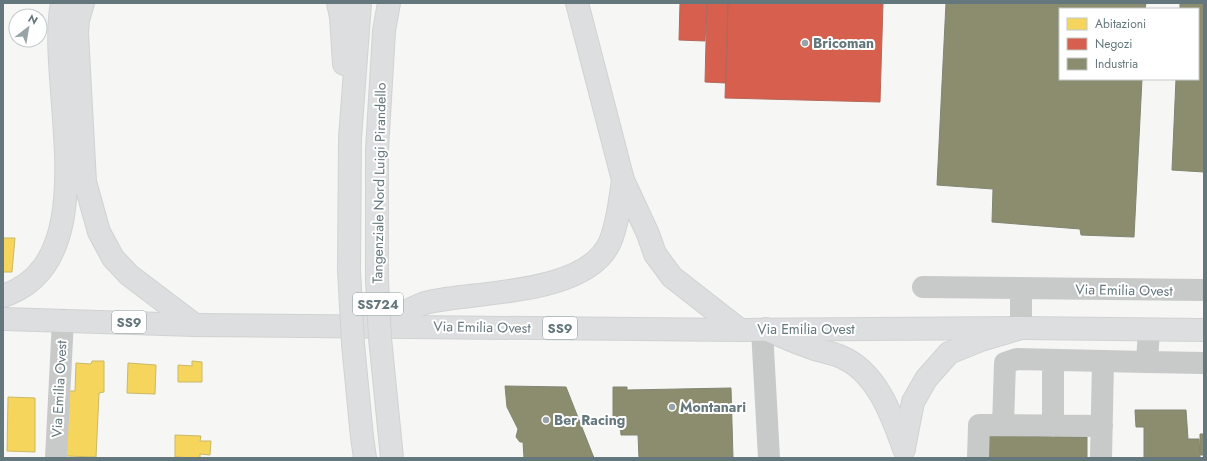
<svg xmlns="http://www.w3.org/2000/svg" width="1207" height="461" viewBox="0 0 1207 461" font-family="Jost,sans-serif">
	<rect width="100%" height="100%" fill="#f6f6f5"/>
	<path fill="#f6d55c" stroke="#cab966" d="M3,238H15L12,272H3Z
		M92,361H104V392L99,393L96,457L66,456L68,391H75L76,363L91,364Z
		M192,361L202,362V382H178V365L192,366Z
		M128,363L156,365L155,394L127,393Z
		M8,397L35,398V452L7,451Z
		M175,435L201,436L200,441H211L210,455L200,454V458L175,457Z"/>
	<path fill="#d6604d" stroke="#b4675b" d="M680,3H707L705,41L679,40Z
		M707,3H728L726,83L705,82Z
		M728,3H883L880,102L725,98Z"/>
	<path fill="#8c8c6e" stroke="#808672" d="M946,3H1146L1145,9H1060V79H1142L1134,237L1081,235L1080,229L992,222L993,189L937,185Z
		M1180,3H1204V172L1172,170L1176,79H1198V9H1180Z
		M505,386L566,387L594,458H524L523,442H520L516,437L518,429L507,407Z
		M613,387H627V390L731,388L733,458H639L638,435H621L620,424H613Z
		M1135,410H1186L1188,439H1199L1200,458H1144V427H1136Z
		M1200,434H1204V455H1200Z
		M989,436L1087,437V458H988Z"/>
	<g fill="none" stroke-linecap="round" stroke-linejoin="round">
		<defs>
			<path id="major" d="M3,319L195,325L740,330L1021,328L1204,330"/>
			<path id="highway" d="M83,3L78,20L77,33L85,182L99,232L113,258L129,275L195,325
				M338,3L341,17L344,64
				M577,3L623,180L648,234L655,254L672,277L740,330
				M377,150L384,31L389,3
				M349,270L350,138L360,3
				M3,296C109,261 46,83 62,3
				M380,326C394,319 414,305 429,302C478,291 587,295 610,242C618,223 620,200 623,180
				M766,329C783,337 800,344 818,350C825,352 832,353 839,356C876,370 892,415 904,449
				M362,437L365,458
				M904,448L913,402L926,379L949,353L981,340L1021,328"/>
		</defs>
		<use href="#major" stroke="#d1d2d2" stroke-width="24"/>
		<use href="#highway" stroke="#d1d2d2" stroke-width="24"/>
		<path stroke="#c8caca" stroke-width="22" d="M923,287L1204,290
			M1021,289V328
			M762,330L769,458
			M1149,330L1147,362L1204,363
			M1003,425L1005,363L1017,359L1147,362
			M1053,426V360
			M56,458L63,320
			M978,458L979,425L1102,426
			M1101,458L1103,361"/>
		<use href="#major" stroke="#dddedf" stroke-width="22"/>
		<use href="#highway" stroke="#dddedf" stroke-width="22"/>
		<defs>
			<path id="highway-bridge" d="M377,150V280L380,338L392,458
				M349,270L353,344L362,437"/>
		</defs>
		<use href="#highway-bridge" stroke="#d1d2d2" stroke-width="24" stroke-linecap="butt"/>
		<use href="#highway-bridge" stroke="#dddedf" stroke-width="22"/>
	</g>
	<g fill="#97a3a7" stroke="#fff" stroke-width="1.5">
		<circle cx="805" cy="43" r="4"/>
		<circle cx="672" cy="407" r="4"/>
		<circle cx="546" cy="420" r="4"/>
	</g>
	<g text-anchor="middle" stroke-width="4" stroke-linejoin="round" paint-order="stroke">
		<g fill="#fff" stroke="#92a0a4" stroke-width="1">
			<rect x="353" y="293" width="50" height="22" rx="3"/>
			<rect x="112" y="311" width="34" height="22" rx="3"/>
			<rect x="543" y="317" width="34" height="22" rx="3"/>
		</g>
		<g font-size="13" font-weight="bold" fill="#64777d">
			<text x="378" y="309">SS724</text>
			<text x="129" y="327">SS9</text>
			<text x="560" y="333">SS9</text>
		</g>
		<g font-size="14" font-weight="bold" fill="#64777d" stroke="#fff" text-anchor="start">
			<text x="813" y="48">Bricoman</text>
			<text x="680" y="412">Montanari</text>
			<text x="554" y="425">Ber Racing</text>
		</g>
		<g font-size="14" fill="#64777d" stroke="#fff">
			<text transform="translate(379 183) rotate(-89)" y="5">Tangenziale Nord Luigi Pirandello</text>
			<text transform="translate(1124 290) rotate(1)" y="5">Via Emilia Ovest</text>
			<text transform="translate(482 327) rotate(1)" y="5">Via Emilia Ovest</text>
			<text x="806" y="334">Via Emilia Ovest</text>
			<text transform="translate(59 389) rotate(-87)" y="5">Via Emilia Ovest</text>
		</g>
	</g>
	<rect width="1207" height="461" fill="none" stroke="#64777d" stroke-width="8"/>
	<rect x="1059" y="8" width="140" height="72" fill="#ffffff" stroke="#c1c9cb"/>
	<rect x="1067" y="18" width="20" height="12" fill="#f6d55c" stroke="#c1c9cb"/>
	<text x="1095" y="28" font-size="12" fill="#64777d">Abitazioni</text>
	<rect x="1067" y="38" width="20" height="12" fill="#d6604d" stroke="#c1c9cb"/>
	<text x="1095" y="48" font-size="12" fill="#64777d">Negozi</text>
	<rect x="1067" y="58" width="20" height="12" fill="#8c8c6e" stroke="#c1c9cb"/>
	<text x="1095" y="68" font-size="12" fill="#64777d">Industria</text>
	<g transform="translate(28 28) rotate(31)"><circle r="19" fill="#ffffff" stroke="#c1c9cb"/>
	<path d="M0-3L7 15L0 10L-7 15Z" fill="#97a3a7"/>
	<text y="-6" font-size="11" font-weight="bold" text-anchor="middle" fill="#64777d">N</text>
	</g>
</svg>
